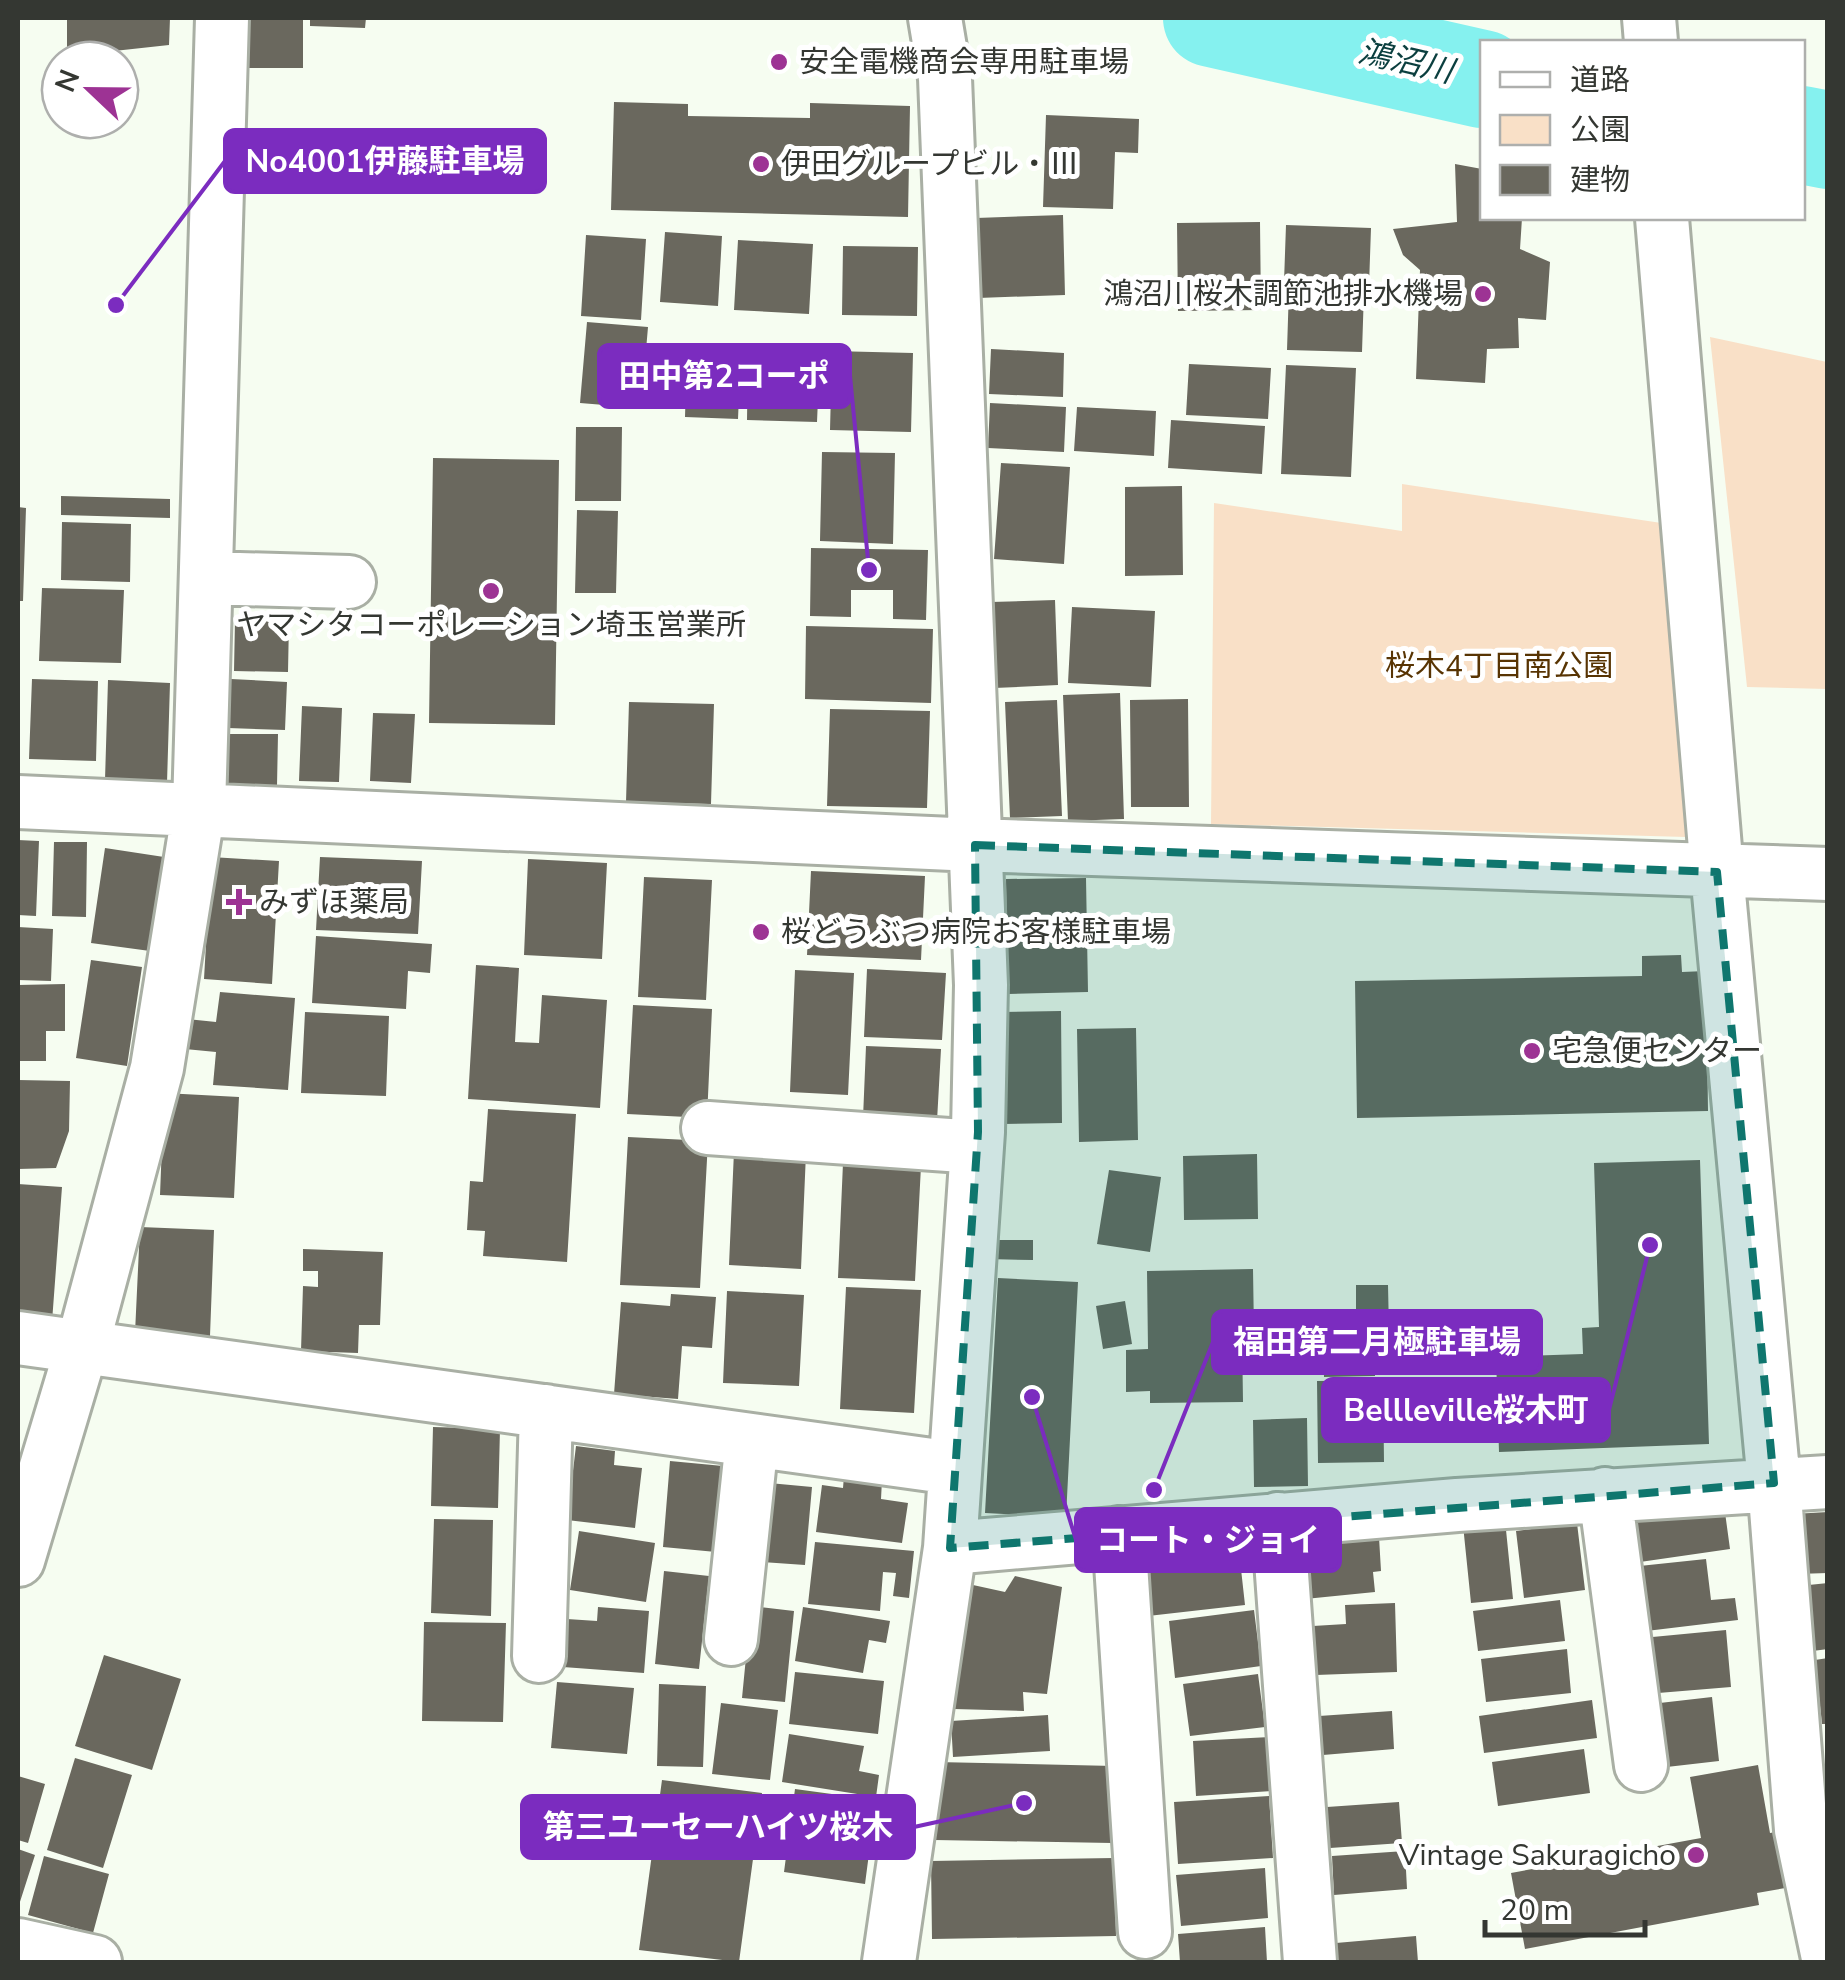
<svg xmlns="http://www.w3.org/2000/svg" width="1845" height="1980" viewBox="0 0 1845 1980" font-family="'Nunito Sans','Noto Sans JP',sans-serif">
	<rect width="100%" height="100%" fill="#f6fdf1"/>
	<path fill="#f9e0c7" d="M1710,337L1827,362V689L1747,687Z
		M1402,484L1668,524L1686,837L1211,824L1214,503L1402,531Z"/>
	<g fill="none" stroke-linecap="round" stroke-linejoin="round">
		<path stroke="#85f1ef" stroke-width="98" d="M1212,18L1482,79
			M1802,135L1828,140"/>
	</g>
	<path fill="#6a685e" d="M67,18H170L169,45L114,51L115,60H67Z
		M243,18H303V68H243Z
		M310,18H366L365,28L310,26Z
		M614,102L688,104V116L810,118V103L910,106L908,217L611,210Z
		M1046,115L1139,119L1138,153L1115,152L1113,209L1043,207Z
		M1455,164L1482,169V218H1522L1520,249L1550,262L1546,320L1518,318L1519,348L1487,349L1485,383L1416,379L1420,270L1403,255L1393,229L1457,222Z
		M1063,215L1065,295L978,298L976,218Z
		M1260,222L1261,310L1178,311L1177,223Z
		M1286,225L1371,228L1369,286L1284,282Z
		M665,232L722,236L718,306L660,302Z
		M586,235L646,239L641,320L581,316Z
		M738,240L813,244L809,314L734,310Z
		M843,246L918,247L917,316L842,315Z
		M1289,288L1364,291L1362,352L1287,350Z
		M587,322L648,327L641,408L580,403Z
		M687,346L741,347L738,419L685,417Z
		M991,349L1064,353L1063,397L989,394Z
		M748,350L820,352L817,422L747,420Z
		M832,351L913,353L911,432L830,430Z
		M1189,364L1271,368L1268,419L1186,415Z
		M1286,365L1356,368L1351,477L1281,474Z
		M990,403L1066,407L1064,452L988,448Z
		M1077,407L1156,411L1154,456L1074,451Z
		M1171,420L1265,426L1262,474L1168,468Z
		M576,427H622L621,501H575Z
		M822,452L895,453L893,544L820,541Z
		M433,458L559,460L555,725L429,723Z
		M1001,463L1070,467L1064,564L994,559Z
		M1182,486L1183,575L1125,576V487Z
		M61,496L170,499V518L61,515Z
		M18,507L26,508L23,601H18Z
		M577,510L618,511L616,593H575Z
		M62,522L131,524L130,582L61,580Z
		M811,548L928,550L926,620L893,619V590H851V617L810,616Z
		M42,588L124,590L121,663L39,661Z
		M1055,600L1058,685L994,688L991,602Z
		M1072,607L1155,611L1151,687L1068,683Z
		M235,620L289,621L288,672L234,671Z
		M806,626L933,629L931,703L805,699Z
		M32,679L98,681L96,761L29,759Z
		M231,679L287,682L285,730L228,728Z
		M108,680L170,683L167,783L105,780Z
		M1120,693L1124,819L1068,821L1063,695Z
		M1188,699L1189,807H1131L1130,700Z
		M1057,700L1062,816L1010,818L1005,702Z
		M629,702L714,704L711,804L626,802Z
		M302,706L342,708L339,782L299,781Z
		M830,709L930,711L927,808L827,806Z
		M373,713L415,714L411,783L370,781Z
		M226,734H278L277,786H225Z
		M18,840L39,841L36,916L18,915Z
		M54,842H87L86,917L52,916Z
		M105,848L164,857L150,951L91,943Z
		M211,857L279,861L272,984L204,979Z
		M320,857L422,861L418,934L316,930Z
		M528,859L607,863L602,959L524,955Z
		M811,871L925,876L921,960L807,955Z
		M644,877L712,880L706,1000L638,997Z
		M1086,878L1088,992L1008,994L1006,879Z
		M18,927L53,929L51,981L18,980Z
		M316,936L432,944L430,973L408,971L406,1009L312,1003Z
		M1681,955L1682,972L1706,971L1708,1111L1357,1118L1355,981L1642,976V956Z
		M91,960L142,967L127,1066L76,1058Z
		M476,965L519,968L515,1042L539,1043L542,995L607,1000L600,1108L468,1099Z
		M867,969L946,973L942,1040L864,1037Z
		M795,970L854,973L848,1095L790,1092Z
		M65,984V1031H46V1061H18V985Z
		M220,992L295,998L288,1090L213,1085L216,1052L185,1049L187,1019L216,1022Z
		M633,1005L712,1009L707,1118L627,1114Z
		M1061,1011L1062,1123L1002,1124L1000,1012Z
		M305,1012L389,1016L386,1096L301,1093Z
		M1136,1028L1138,1140L1079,1142L1077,1029Z
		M866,1046L941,1049L937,1121L863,1118Z
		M18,1080L70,1081L69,1131L56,1168L18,1169Z
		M164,1093L239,1097L234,1198L160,1195Z
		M488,1109L576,1114L567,1262L483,1256L485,1231L467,1230L470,1181L483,1182Z
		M628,1137L708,1141L700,1288L620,1285Z
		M734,1151L806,1153L801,1269L729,1265Z
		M1257,1154L1258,1219L1184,1220L1183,1156Z
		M1700,1160L1709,1444L1499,1452L1496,1357L1583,1354L1582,1328L1599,1327L1594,1163Z
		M843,1163L921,1166L915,1281L838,1278Z
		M1109,1170L1161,1177L1150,1252L1097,1244Z
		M18,1184L62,1187L52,1322L18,1320Z
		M140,1227L214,1230L210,1336L135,1333Z
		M987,1240H1033V1260L987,1259Z
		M303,1249L383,1252L380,1325H359L358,1353L301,1351L303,1286L318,1287V1271H303Z
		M1253,1269L1254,1333H1242L1243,1402L1150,1403V1391L1126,1392V1350L1148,1349L1147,1271Z
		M998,1278L1078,1282L1066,1517L985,1513Z
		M1356,1285H1388L1389,1331H1356Z
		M846,1287L921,1290L914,1413L840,1409Z
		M727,1291L804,1295L799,1386L723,1383Z
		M671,1294L716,1297L712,1348L682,1346L678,1399L614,1394L621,1302L670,1306Z
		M1125,1301L1132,1344L1103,1349L1096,1306Z
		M1374,1337L1375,1376L1324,1377L1323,1339Z
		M1383,1380L1384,1462L1318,1463L1317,1381Z
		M1307,1418L1308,1486L1254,1487L1253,1420Z
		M433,1427L500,1429L498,1508L431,1506Z
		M576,1446L615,1451L614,1465L642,1468L635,1528L567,1520Z
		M670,1461L723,1466L716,1552L663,1547Z
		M844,1476L882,1480L881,1499L908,1503L902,1543L816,1532L822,1485L843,1488Z
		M769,1483L812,1487L805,1565L762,1562Z
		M1724,1505L1730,1549L1633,1563L1626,1519Z
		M1828,1512V1573L1797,1574L1793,1514Z
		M434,1519L493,1520L491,1616L431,1613Z
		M1505,1520L1513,1599L1471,1603L1463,1525Z
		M1577,1523L1585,1590L1524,1598L1516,1531Z
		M579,1531L655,1543L646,1602L570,1590Z
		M1379,1537L1381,1571L1373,1572L1375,1592L1305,1599L1301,1555L1316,1554L1315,1544Z
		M815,1542L914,1551L909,1598L893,1596L896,1573L883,1572L880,1611L808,1604Z
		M1239,1551L1245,1605L1148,1616L1142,1562Z
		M1706,1559L1711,1600L1735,1598L1738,1620L1638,1632L1630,1567Z
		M664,1571L709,1576L699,1669L655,1664Z
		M1015,1576L1062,1587L1047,1694L1023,1692L1024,1711L954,1709L973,1585L1005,1592Z
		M1828,1583V1649L1805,1652L1799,1586Z
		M1560,1600L1565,1641L1478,1651L1473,1611Z
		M1395,1603L1397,1672L1316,1675L1313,1626L1346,1624L1345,1605Z
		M751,1606L794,1611L785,1702L742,1698Z
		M598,1607L649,1611L644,1673L563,1667L567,1619L597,1621Z
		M803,1607L890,1621L886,1643L869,1640L863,1673L795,1661Z
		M1254,1610L1261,1666L1175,1678L1169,1621Z
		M424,1622L506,1623L503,1722L422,1721Z
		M1726,1630L1731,1687L1646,1694L1642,1638Z
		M1567,1649L1571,1693L1486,1702L1481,1659Z
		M104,1655L181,1679L152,1770L75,1746Z
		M1828,1658V1724H1822L1815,1660Z
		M795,1672L884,1681L878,1734L789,1724Z
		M1258,1674L1265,1727L1190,1736L1183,1684Z
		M557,1682L634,1688L627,1754L551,1748Z
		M659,1684L706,1686L703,1767L657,1766Z
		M1712,1697L1719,1761L1658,1768L1651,1704Z
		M1592,1700L1597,1738L1484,1753L1479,1716Z
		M721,1703L778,1710L770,1780L712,1774Z
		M1392,1711L1394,1749L1323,1755L1319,1716Z
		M1048,1715L1050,1751L953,1757L951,1721Z
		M789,1734L864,1746L859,1771L879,1775L876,1797L782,1782Z
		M1270,1737L1273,1791L1196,1796L1193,1741Z
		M1584,1749L1590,1793L1498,1806L1492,1762Z
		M75,1758L132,1775L103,1868L47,1850Z
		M936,1762L1114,1766L1112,1843L935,1840Z
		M1758,1765L1770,1833L1782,1831L1791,1887L1757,1893L1759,1905L1525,1949L1511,1873L1701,1838L1690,1777Z
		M18,1776L45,1784L28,1843L18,1840Z
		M662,1780L762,1793L739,1962L639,1950Z
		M795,1789L876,1800L865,1884L784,1872Z
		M1269,1796L1273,1858L1178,1864L1174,1802Z
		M1399,1802L1402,1843L1330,1848L1327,1807Z
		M18,1849L35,1855L18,1908Z
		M1405,1851L1407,1889L1334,1895L1332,1856Z
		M44,1856L109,1874L93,1933L28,1915Z
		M1114,1858L1116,1936L932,1939L931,1861Z
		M1265,1868L1268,1918L1181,1926L1176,1875Z
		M1265,1927L1267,1962H1180L1178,1934Z
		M1416,1936L1418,1962H1338L1336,1943Z"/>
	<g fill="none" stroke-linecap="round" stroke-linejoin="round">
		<defs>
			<path id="minor" d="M1649,18L1651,42
				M1662,218L1717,872L1774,1483L1801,1830L1828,1958
				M206,578L349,582
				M18,802L975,845L1828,874
				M708,1128L977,1147
				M18,1338L953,1468
				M1605,1494L1641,1765
				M1278,1519L1310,1962
				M1119,1533L1145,1932
				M950,1548L1457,1505L1828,1482
				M18,1560L82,1347L157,1068L199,808L222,18
				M731,1639L752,1440
				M539,1656L546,1411
				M18,1945L95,1962
				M889,1962L950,1548L978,1132L981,985L945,78L935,18"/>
		</defs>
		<use href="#minor" stroke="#a9afa4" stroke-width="58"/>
		<use href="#minor" stroke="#fff" stroke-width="52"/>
	</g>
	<path fill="#0f766e" fill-opacity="0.2" stroke="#0f766e" stroke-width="8" stroke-dasharray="20 12" stroke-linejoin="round" d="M975,845L1717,872L1774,1483L950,1548L978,1132Z"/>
	<g fill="#9d3394" stroke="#fff" stroke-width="4">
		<circle cx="779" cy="62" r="10"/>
		<circle cx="761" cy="164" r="10"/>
		<circle cx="1483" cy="294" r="10"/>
		<circle cx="491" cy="591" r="10"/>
		<path d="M234 887h10v10h10v10h-10v10h-10v-10h-10v-10h10z"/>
		<circle cx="761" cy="932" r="10"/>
		<circle cx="1532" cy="1051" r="10"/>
		<circle cx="1696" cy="1855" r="10"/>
	</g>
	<g text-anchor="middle" stroke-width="10" stroke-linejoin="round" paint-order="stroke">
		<g font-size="30" fill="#343732" stroke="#fff" text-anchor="start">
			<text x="799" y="72">安全電機商会専用駐車場</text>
			<text x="781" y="174">伊田グループビル・Ⅲ</text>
			<text x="1463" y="304" text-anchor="end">鴻沼川桜木調節池排水機場</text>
			<text x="491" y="635" text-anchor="middle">ヤマシタコーポレーション埼玉営業所</text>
			<text x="259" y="912">みずほ薬局</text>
			<text x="781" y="942">桜どうぶつ病院お客様駐車場</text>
			<text x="1552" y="1061">宅急便センター</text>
			<text x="1676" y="1865" text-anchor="end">Vintage Sakuragicho</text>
		</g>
		<g font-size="30" fill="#583403" stroke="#fff">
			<text x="1499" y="676">桜木4丁目南公園</text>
		</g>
		<g font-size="32" font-style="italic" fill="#0b3f3f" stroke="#fff">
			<text transform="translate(1406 61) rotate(13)" y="11">鴻沼川</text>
		</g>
	</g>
	<path fill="none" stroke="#7b2cbf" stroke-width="4" d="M116 305L225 161M869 570L850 376M1154 1490L1213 1342M1650 1245L1609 1410M1032 1397L1076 1540M1024 1803L914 1827"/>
	<g fill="#7b2cbf" stroke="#fff" stroke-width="4">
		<circle cx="116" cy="305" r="10"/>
		<circle cx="869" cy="570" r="10"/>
		<circle cx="1154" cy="1490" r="10"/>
		<circle cx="1650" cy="1245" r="10"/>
		<circle cx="1032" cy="1397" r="10"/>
		<circle cx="1024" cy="1803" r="10"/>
	</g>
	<g fill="#7b2cbf" stroke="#7b2cbf" stroke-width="4">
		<rect x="225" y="130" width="320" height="62" rx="10"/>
		<rect x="599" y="345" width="251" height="62" rx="10"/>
		<rect x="1213" y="1311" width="328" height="62" rx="10"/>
		<rect x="1323" y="1379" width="286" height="62" rx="10"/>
		<rect x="1076" y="1509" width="264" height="62" rx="10"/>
		<rect x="522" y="1796" width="392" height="62" rx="10"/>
	</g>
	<g font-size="32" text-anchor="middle" font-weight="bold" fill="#fff">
		<text x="385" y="172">No4001伊藤駐車場</text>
		<text x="724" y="387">田中第2コーポ</text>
		<text x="1377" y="1353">福田第二月極駐車場</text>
		<text x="1466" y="1421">Bellleville桜木町</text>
		<text x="1208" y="1551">コート・ジョイ</text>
		<text x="718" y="1838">第三ユーセーハイツ桜木</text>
	</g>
	<rect width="1845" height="1980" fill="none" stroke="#343732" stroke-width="40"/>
	<rect x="1480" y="40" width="325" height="180" fill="#ffffff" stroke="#aeafad" stroke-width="2.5"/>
	<rect x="1500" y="72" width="50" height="15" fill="#ffffff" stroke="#aeafad" stroke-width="2.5"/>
	<text x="1570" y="90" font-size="30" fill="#343732">道路</text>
	<rect x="1500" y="115" width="50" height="30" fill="#f9e0c7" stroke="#aeafad" stroke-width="2.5"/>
	<text x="1570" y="140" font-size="30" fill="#343732">公園</text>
	<rect x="1500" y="165" width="50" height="30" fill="#6a685e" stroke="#aeafad" stroke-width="2.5"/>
	<text x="1570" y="190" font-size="30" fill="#343732">建物</text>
	<g transform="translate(90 90) rotate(292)"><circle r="48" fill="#ffffff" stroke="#aeafad" stroke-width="2.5"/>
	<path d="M0-8L18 38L0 25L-18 38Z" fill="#9d3394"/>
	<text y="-15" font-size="28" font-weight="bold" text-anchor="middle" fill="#343732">N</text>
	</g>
	<path d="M1485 1920v15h160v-15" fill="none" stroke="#343732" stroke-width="5"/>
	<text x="1500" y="1920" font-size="30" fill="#343732" stroke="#ffffff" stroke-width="8" paint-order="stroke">20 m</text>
</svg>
